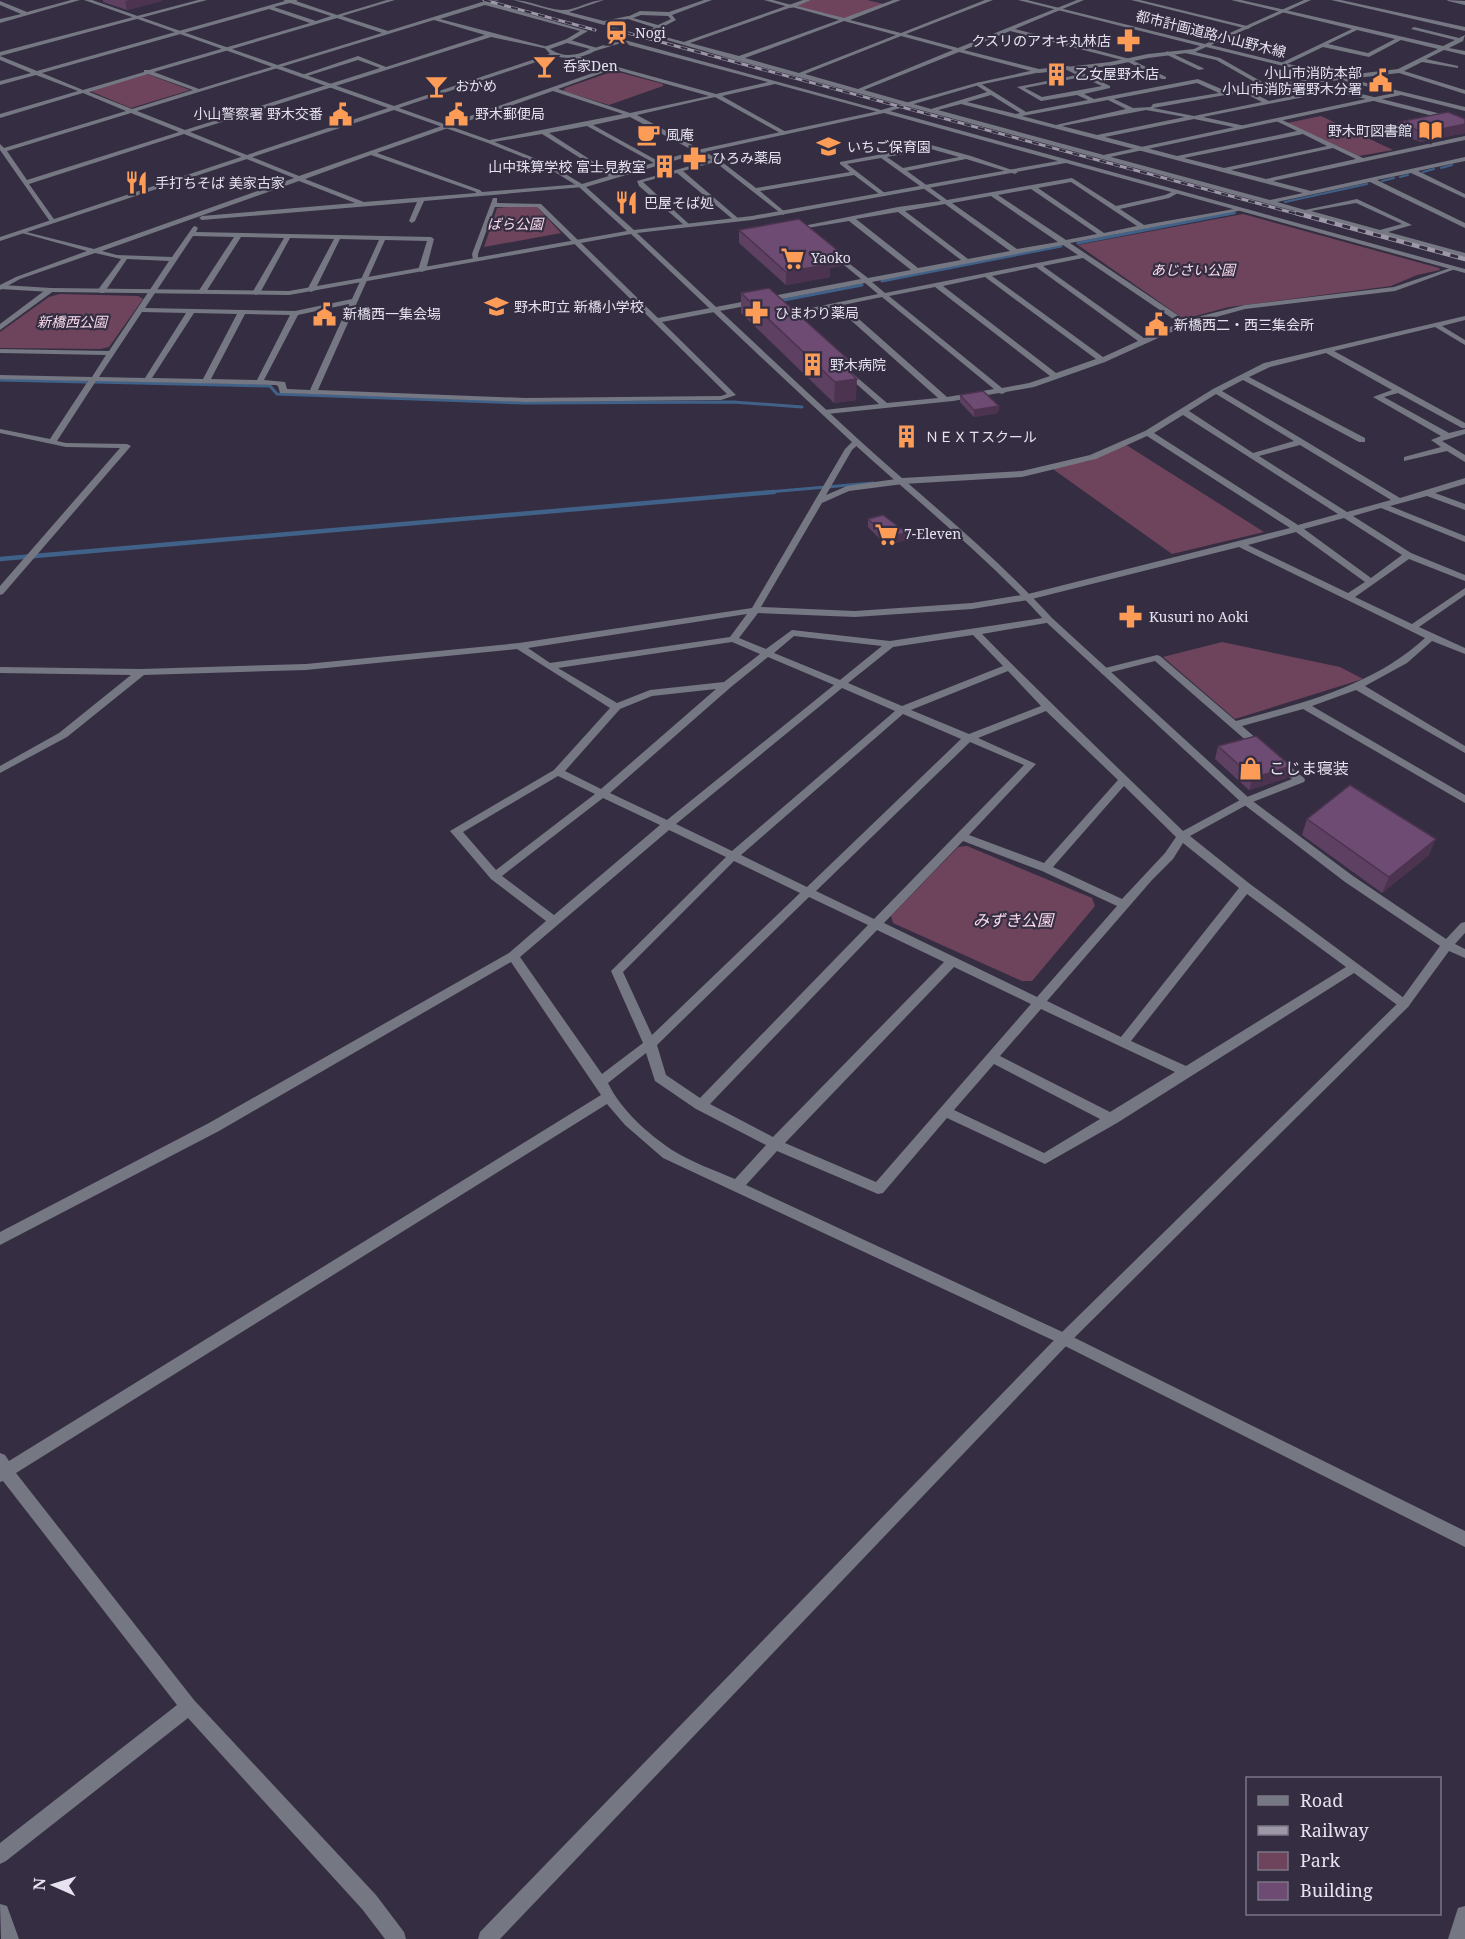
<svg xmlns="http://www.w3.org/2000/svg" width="1465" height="1939" viewBox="0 0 1465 1939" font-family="'Noto Serif','Noto Sans JP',serif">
	<rect width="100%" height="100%" fill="#352e42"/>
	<path fill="#6e445c" d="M811,0H867L884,4L844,20L794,6Z
		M611,72L622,73L663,84V86L609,105L563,91L565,88Z
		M147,74L190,90L131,108L90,91Z
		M1321,116L1393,150L1359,156L1287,123Z
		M529,205L536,206L561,233L484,247L497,208Z
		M1243,214L1439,268L1440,270L1417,275L1391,286L1229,307L1184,319L1078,245Z
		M60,294L138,296L143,299L109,347L100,349L0,348V332L49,297Z
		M1123,443L1264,532L1172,554L1050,467L1089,461Z
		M1222,642L1340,667L1363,679L1235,719L1163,657Z
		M967,846L1092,898L1095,906L1032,981H1022L893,923L891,916L958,847Z"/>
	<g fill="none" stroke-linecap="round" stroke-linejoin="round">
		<path stroke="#406289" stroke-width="2" d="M1441,168L1452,165
			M1423,172L1434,169
			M1400,177L1408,175
			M1382,181L1394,178
			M1285,202L1367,184
			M1225,215L1235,213"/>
		<path stroke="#406289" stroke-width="3" d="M1078,243L1233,213
			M882,281L1061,246
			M784,300L862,285
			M0,380L86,382
			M95,382L270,386L277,394L525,403L733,402L802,407
			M757,493L873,483"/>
		<path stroke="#406289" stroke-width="4.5" d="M0,559L774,492"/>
		<path fill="#757782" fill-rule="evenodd" d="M71,0H80L0,23V19L21,14L0,5V1L27,12Z
			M198,0H207L0,56V52Z
			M283,0H298L296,1L337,15L387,0H395L342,16L388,31L482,2L499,0L491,3L588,31L569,42H565V40L580,31L485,5L440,19L548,47V49L491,37L190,132L299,176L607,68L572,58L574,55L716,94L768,82L621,43L595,51L592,49L621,39L885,111L882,113L775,84L722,96L786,132L784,135L715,97L637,115L718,159L756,188L850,172L840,164V162L931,145L971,156L1018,172L1015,174L966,159L907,171L947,200L1072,178L1116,206L1165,195L1174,191H1178V193L1169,198L1120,209L1144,225L1240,208L1241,209L1238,211L1070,243L1185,320L1245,305L1394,287L1453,267L1458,268L1395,291L1245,309L1187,325L1105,362L1034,387L1006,392L1002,394L999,393L953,401L827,414L823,412L824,410L879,404L843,372V368H846L887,403L938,398L836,307L786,316L782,314L878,294L865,283L662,322L736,395L721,400L525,402L283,393H280L278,386L276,385L96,381L57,441L66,443L127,444L131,446L3,594L0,595V586L120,448L66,447L0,433V429L50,439L88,381L0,379V375L92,377L106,355L0,353V349L109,351L169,261L127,259L104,293H101L97,291L121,259L95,253L20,279L0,290V285L16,277L87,251L22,233V231L94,249L294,178L184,134L29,184L56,222L51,223L0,150V144L4,148L126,111L83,93L0,118V114L78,91L36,75L0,85V81L31,73L0,60V56L37,71L285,1ZM290,3L331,16L316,21L274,7ZM269,9L310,23L149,70H144V72L83,90L42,73ZM337,18L382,33L199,89L154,72ZM434,20L485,35L386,67L358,56L299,76L304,77L358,60L380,68L185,130L137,111ZM613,69L709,96L630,113L558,89ZM148,74L193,90L132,109L89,92ZM553,91L623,114L490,140L488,143L542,134L612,178L614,177V175L549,133L587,126L654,163H658V161L593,125L630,117L711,160L637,181L639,186L685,226L690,225L643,182L677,173L735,221H739V219L683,171L715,162L783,215L786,213L785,212L760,191L854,175L882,196H886V194L847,164L881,158L941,201L898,207L798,227L801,229L849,221L911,270L868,278L829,248L827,249V251L861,279L658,318L541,204L497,203V198H493L472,254L473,260L478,259V254L495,207H537L727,394L721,396L525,398L318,390L385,240L427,241L418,270L422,272L426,270L434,239L431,237L196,232L198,228L195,226L193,227L172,257L117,255L102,251L299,181L355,203L202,216L199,218L202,220L417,202L409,221L412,223L415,221L424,201L583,187L584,186L581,184L482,192L480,190L377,153ZM131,113L179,132L27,180L7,151ZM931,149L959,157L903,168L887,157ZM371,155L476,192V193L364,202L305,179ZM1071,182L1137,226L1104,233L1038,188ZM1031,189L1097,234L1066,240L998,195ZM991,196L1058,242L1017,249L952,203ZM945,204L1010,251L968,259L905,211ZM898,212L961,260L918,268L856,219ZM193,236L234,237L198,292L202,294L206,292L241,237L284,238L252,293L256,295L260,293L290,238L334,239L307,290L311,292L315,290L340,239L379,240L352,299L295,311L145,308ZM1063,245L1078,255L885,293L872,282ZM1083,258L1179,323L1144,338L1043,266ZM1036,267L1138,341L1103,357L992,276ZM985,277L1096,359L1056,373L943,286ZM935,287L1050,376L1029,383L1002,388L889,296ZM882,297L994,389L947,397L843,305ZM349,304L310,390L287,389L285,382L264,380L298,315ZM142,312L186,313L145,378L99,377ZM194,313L237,314L203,379L152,378ZM245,314L290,315L257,380L211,379Z
			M513,0C530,0 545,9 561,10C575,11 589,0 604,0L569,12L604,21L628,16L631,18L604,25Z
			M803,0H811L797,6L844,18L893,0H901L850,20L901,33L985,0H993L906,34L958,48L1077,0H1084L1015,29L1130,59L1166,77V79H1162L1126,61L1010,31L964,50L1039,69L1068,66L1110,86V88L1084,94L1094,99L1198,79L1226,91L1245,89L1269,101L1334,87L1465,120V124L1334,91L1203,117L1245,126L1243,129L1194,119L1105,137L1177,156L1297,131L1276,121L1278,118L1363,158L1465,136V140L1273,181L1311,191L1465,157V161L1418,171L1465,194V198L1411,173L1377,180L1465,223V228L1370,182L1277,202L1305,210L1357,199L1412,225L1388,232L1465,253V257L735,60L643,33L659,25L661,28L651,33L684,42ZM792,7L839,20L739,56L690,43ZM844,21L896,35L799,73L745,58ZM901,36L953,50L858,89L805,74ZM959,52L1039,73L1067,70L1077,75L1017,87L1041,101L1077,95L1088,100L1026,112L978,82L976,85L987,92L931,109L864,90ZM1082,77L1102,86L1042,97L1025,88ZM1197,83L1219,93L1153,104L1151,107L1133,108L1114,99ZM1242,92L1262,102L1194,116L1153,108ZM991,95L1020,113L1016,114L967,102ZM1108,100L1126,109L1056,125L1022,116ZM961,104L1303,193L1270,200L938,110ZM1146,110L1185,117L1097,135L1062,126ZM1303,134L1327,146L1224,168L1184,158ZM1333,148L1356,159L1266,179L1231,170ZM1356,203L1402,224L1380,230L1311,211Z
			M1131,0H1140L1251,27L1248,29Z
			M1231,0H1241L1443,46L1455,40L1411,29L1414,27L1459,38L1465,35L1463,41L1449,48L1465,51V55L1444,50L1426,59L1458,66V68L1422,62L1404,71L1465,90V94L1399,73L1272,88L1260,85L1216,60L1185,53L1187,50L1220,58L1264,83L1272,84L1398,69L1438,49L1401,40L1369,57L1323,47L1283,66L1281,63L1352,29ZM1357,30L1395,39L1368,53L1328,44Z
			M1331,0H1341L1465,27V31Z
			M1447,0L1465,1V5L1448,1Z
			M1167,51L1203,68L1204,69L1199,70L1165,54Z
			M48,288L55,290L0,330V324Z
			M1465,316V320L1442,326L1465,340V345L1435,327L1334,351L1465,423V428H1462L1398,393L1384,397L1449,433L1465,429V434L1442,441L1465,455V462L1447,451L1404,461V457L1441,447L1431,440L1441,436L1373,397L1392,390L1326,353L1270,367L1249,377L1365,438V442H1359L1243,380L1222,391L1400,498L1465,478V484L1435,493L1465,504V510L1427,496L1390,506L1465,536V542L1381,508L1353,516L1411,553L1465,575V581L1409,559L1355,597L1412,624L1465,588V595L1419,627L1465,648V654L1432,641L1407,663L1365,686L1465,746V753L1356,690L1312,706L1465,795V803L1303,709L1242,726L1265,746L1266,748L1261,751L1257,750L1155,661L1104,674L1101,673V669L1157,655L1160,656L1236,721C1303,703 1373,686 1425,638L1239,547L1028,600L972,609L855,617L758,613L739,638L766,649L792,630L890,641L1049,617L1054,620L1052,622L982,634C1048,701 1116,766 1183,831L1242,799L1292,779L1273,763L1272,761L1273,759H1281L1304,778L1305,780L1304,782L1250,803L1190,836L1250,884L1408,1001L1410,1004L1408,1007H1400L1354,973L1117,1123L1045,1164L947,1118L883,1193L878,1194L777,1151L746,1185L1069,1335L1465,1531V1547L1059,1343L663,1158L625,1125L607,1104L16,1473L194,1700L376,1895L404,1932L406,1939H385L362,1909L188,1718L6,1861L0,1864V1843L177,1705L3,1481L0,1482V1453L5,1455L9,1461L601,1095L511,962L219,1131L0,1245V1232L209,1123L509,953L546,921L491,879L450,831L554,770L610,708L517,649L306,670L144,675L67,737L0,773V766L59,733L131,675L0,673V667L141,669L306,664L519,643L752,608L845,449L854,440L861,442L852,450L826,495L847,486L903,478L1022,471L1090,455L1145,431L1213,389L1264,363ZM1216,394L1294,441L1253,453L1189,411ZM1183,415L1338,514L1298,525L1154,433ZM1147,436L1290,528L1028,594L972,603L855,611L761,607L822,503L849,491L903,484L1022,477L1096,459ZM1300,445L1391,500L1347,512L1259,456ZM1344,518L1402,555L1371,578L1304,529ZM1296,532L1365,582L1348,593L1248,545ZM747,614L730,637L550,663L528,648ZM973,635L1003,666L902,706L848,683L893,647ZM794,636L882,646L840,680L774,653ZM732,642L760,654L724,682L650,690L617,703L558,668ZM768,657L834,685L667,820L610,793L731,687ZM1008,671L1041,706L969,734L911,710ZM842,688L895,711L732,851L676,824ZM716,689L601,789L565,771L620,709L652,696ZM1046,711L1118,780L1044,863L969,835L1036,764L978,738ZM903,714L961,739L807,887L741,855ZM970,742L1024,765L874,919L816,891ZM558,776L595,794L496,870L463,832ZM1124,786L1176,837L1165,853L1122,899L1053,867ZM603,798L660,825L554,915L502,876ZM669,830L726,857L611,971L643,1043L602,1074L520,957ZM963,841L1042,871L1117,906L1037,997L884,923ZM1183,843L1239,888L1121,1037L1047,1001L1152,880L1173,859ZM734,861L800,893L652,1035L623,972ZM1247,894L1346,967L1186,1066L1131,1041ZM809,897L868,925L700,1098L666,1075L657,1045ZM877,930L944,962L773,1137L710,1104ZM954,967L1031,1004L876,1182L785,1143ZM1041,1009L1175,1072L1110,1112L1000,1056ZM646,1053L655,1081L696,1109L766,1145L735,1179C714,1170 691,1162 672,1150C647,1133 621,1110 608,1083ZM994,1064L1100,1119L1044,1153L954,1110Z
			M0,1904L7,1906L19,1939H1Z
			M1465,1906V1939H1448L1458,1908Z"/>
		<path fill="#757782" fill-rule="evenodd" d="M84,0H92L394,106L550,54L544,47L567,39L597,48V50C583,58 570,60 554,56L399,108L492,141L549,164L582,184L697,150L874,112L976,83L1039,69L1041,72L979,85L890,111L1465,269V273L1066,163L752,220L637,233C711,302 784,371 858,439C923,498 993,553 1052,618L1250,799L1353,876L1446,939L1461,923L1465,922V933L1455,944L1465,949V958L1449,951L1408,1007L1069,1343L500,1939H478L480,1932L1059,1335L1400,1001L1440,946L1345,882L1242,803L1046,622C987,557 918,502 853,443C778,374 705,304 631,234L289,295L51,292L0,289V285H2L51,288L289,291L627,231L579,187L545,166L488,143L394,110L0,241V237L388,108ZM567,43L590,49C577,56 563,58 550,49ZM884,113L1058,161L752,216L634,230L586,187L700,153Z
			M704,0H712L672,15L676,20L659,29L625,18L640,11L669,12ZM641,15L668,16L671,19L658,25L633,18Z
			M764,0H773L795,6L792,8Z
			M1018,0H1027L1205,44L1304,0H1311L1211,45L1465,107V111L1401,95L1101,159L1099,156L1394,93L1206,47L1195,52L1148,58L1110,66L1068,70L1066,67L1110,62L1148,54L1194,49L1200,46Z"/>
		<defs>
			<path id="rail-far1" d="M484,0L595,30
				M613,29L1301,215"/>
			<path id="rail" d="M1296,213L1465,259"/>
		</defs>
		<use href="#rail-far1" stroke="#9d98a8" stroke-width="3"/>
		<use href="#rail" stroke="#9d98a8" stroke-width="4.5"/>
		<use href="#rail-far1" stroke="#352e42" stroke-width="2" stroke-dasharray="7" stroke-linecap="butt"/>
		<use href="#rail" stroke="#352e42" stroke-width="3" stroke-dasharray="8" stroke-linecap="butt"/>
	</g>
	<path fill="#5e4063" d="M103,0H161L162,1L127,10L103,2Z
		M1465,119V133L1420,142L1396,132L1399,122Z
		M739,230L841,266L830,268V277L786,285L739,243Z
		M741,293L849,360L848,371L856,400L834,403L741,313Z
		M960,395L999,406L998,413L974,417L960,402Z
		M868,519L906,540L886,545L868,527Z
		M1218,746L1287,778L1249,790L1215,759Z
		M1307,819L1429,855L1382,893L1302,835Z"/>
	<path fill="#4c3450" d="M130,0H161L162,1L127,10L125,1Z
		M1465,124V133L1420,142L1423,133Z
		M841,253V266L830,268V277L786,285V272L822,257Z
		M849,360L848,380L857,379L856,400L834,403L835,382L841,361Z
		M999,406L998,413L974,417V410Z
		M907,533L906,540L886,545L887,537Z
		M1291,766L1287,778L1249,790L1253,778Z
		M1436,839L1429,855L1382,893L1389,877Z"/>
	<path fill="#6d4b73" stroke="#4c3450" stroke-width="1.5" d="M1448,112L1465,119V124L1423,133L1399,122Z
		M799,219L841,253L822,257L830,264L786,272L739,230Z
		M769,288L849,360L841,361L843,364H841L857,379L835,382L741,293Z
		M983,391L999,406L974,410L960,395Z
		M883,515L907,533L887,537L868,519Z
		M1256,736L1291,766L1253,778L1218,746Z
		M1350,785L1436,839L1389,877L1307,819Z"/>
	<defs>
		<symbol id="station-bare" viewBox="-9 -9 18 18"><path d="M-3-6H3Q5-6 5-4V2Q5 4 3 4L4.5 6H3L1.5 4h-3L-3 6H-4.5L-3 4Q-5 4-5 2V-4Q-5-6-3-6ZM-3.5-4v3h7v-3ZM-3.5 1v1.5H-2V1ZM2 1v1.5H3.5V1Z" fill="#fd9c57" stroke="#352e42" stroke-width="2.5" paint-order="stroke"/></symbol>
		<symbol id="pharmacy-bare" viewBox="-9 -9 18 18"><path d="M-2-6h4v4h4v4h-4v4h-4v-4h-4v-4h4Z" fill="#fd9c57" stroke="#352e42" stroke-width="2.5" paint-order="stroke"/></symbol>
		<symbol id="bar-bare" viewBox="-9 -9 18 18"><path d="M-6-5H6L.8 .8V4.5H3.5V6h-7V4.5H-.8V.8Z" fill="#fd9c57" stroke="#352e42" stroke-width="2.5" paint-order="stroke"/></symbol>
		<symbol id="building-bare" viewBox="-9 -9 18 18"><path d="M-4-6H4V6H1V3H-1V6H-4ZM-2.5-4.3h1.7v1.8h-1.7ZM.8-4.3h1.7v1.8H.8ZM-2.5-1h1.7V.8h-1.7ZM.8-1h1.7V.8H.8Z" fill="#fd9c57" stroke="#352e42" stroke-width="2.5" paint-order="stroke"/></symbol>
		<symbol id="civic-bare" viewBox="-9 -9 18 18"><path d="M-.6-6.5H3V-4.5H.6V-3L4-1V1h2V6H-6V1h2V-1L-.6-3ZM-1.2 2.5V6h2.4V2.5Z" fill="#fd9c57" stroke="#352e42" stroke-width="2.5" paint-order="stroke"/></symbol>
		<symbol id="library-bare" viewBox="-9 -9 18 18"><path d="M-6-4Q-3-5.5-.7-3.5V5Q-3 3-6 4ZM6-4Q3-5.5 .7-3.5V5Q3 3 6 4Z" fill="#fd9c57" stroke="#352e42" stroke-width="2.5" paint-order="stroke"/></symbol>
		<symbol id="cafe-bare" viewBox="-9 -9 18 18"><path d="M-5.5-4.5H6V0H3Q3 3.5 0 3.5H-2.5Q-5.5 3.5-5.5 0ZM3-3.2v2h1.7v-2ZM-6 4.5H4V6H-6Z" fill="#fd9c57" stroke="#352e42" stroke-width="2.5" paint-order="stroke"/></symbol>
		<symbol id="school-bare" viewBox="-9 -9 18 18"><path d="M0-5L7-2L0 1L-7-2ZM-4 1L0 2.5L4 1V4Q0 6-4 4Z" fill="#fd9c57" stroke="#352e42" stroke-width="2.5" paint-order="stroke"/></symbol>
		<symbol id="restaurant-bare" viewBox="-9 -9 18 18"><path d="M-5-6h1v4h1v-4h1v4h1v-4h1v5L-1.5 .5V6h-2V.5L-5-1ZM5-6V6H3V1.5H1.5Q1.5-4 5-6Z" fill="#fd9c57" stroke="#352e42" stroke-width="2.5" paint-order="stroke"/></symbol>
		<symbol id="supermarket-bare" viewBox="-9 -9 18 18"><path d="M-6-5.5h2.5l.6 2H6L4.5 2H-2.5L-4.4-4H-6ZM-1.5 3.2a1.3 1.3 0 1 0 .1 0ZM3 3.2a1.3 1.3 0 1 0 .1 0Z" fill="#fd9c57" stroke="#352e42" stroke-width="2.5" paint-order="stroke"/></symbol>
		<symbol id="shop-bare" viewBox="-9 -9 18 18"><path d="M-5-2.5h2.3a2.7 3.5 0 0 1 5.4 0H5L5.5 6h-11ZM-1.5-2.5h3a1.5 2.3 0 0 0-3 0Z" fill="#fd9c57" stroke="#352e42" stroke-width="2.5" paint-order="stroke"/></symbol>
	</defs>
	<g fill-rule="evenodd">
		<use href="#station-bare" x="600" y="16" width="33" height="33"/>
		<use href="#pharmacy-bare" x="1112" y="24" width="33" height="33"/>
		<use href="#bar-bare" x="528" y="50" width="33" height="33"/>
		<use href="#building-bare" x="1040" y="58" width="33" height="33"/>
		<use href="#civic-bare" x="1364" y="64" width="33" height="33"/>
		<use href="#bar-bare" x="420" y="70" width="33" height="33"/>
		<use href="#civic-bare" x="324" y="98" width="33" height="33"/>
		<use href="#civic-bare" x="440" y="98" width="33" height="33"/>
		<use href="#library-bare" x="1414" y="114" width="33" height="33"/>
		<use href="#cafe-bare" x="632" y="118" width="33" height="33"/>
		<use href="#school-bare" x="812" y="130" width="33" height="33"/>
		<use href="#pharmacy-bare" x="678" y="142" width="33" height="33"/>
		<use href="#building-bare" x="648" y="150" width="33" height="33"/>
		<use href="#restaurant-bare" x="120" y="166" width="33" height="33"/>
		<use href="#restaurant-bare" x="610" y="186" width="33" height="33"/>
		<use href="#supermarket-bare" x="776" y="242" width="33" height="33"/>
		<use href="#school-bare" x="480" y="290" width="33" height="33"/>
		<use href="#pharmacy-bare" x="740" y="296" width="33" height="33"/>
		<use href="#civic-bare" x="308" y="298" width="33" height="33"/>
		<use href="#civic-bare" x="1140" y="308" width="33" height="33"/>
		<use href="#building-bare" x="796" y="348" width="33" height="33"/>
		<use href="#building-bare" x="890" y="420" width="33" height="33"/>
		<use href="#supermarket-bare" x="870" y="518" width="33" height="33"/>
		<use href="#pharmacy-bare" x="1114" y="600" width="33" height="33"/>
		<use href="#shop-bare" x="1234" y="752" width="33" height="33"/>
	</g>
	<g text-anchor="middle" stroke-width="4.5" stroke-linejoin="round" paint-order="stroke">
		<g font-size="14" fill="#e6e2ef" stroke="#352e42" text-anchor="start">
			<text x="635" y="38">Nogi</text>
			<text x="1111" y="46" text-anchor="end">クスリのアオキ丸林店</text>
			<text x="563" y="71">呑家Den</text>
			<text x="1362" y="78" text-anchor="end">小山市消防本部<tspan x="1362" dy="16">小山市消防署野木分署</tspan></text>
			<text x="1075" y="79">乙女屋野木店</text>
			<text x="455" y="91">おかめ</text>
			<text x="323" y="119" text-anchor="end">小山警察署 野木交番</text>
			<text x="475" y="119">野木郵便局</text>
			<text x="1412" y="136" text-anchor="end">野木町図書館</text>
			<text x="666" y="140">風庵</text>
			<text x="847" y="152">いちご保育園</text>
			<text x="712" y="163">ひろみ薬局</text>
			<text x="646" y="172" text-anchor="end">山中珠算学校 富士見教室</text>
			<text x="155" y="188">手打ちそば 美家古家</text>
			<text x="644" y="208">巴屋そば処</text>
			<text x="811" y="263">Yaoko</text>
			<text x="514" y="312">野木町立 新橋小学校</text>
			<text x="775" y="318">ひまわり薬局</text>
			<text x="343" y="319">新橋西一集会場</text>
			<text x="1174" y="330">新橋西二・西三集会所</text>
			<text x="830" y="370">野木病院</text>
			<text x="925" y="442">ＮＥＸＴスクール</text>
			<text x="904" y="539">7-Eleven</text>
			<text x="1149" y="622">Kusuri no Aoki</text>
		</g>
		<g font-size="14" fill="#e6e2ef" stroke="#352e42">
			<text transform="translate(1211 34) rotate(14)" y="5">都市計画道路小山野木線</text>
		</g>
		<g font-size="14" font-style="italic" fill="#fadaeb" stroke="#352e42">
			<text x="515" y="229">ばら公園</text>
			<text x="1193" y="275">あじさい公園</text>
			<text x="72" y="327">新橋西公園</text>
		</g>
		<g font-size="16" fill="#e6e2ef" stroke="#352e42" text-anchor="start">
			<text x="1269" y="774">こじま寝装</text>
		</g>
		<g font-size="16" font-style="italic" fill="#fadaeb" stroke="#352e42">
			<text x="1013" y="926">みずき公園</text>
		</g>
	</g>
	<rect x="1246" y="1777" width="195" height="138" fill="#352e42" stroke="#7c7687" stroke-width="1.5"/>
	<rect x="1258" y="1796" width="30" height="9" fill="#757782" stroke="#7c7687" stroke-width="1.5"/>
	<text x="1300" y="1807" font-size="18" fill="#e6e2ef">Road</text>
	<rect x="1258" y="1826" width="30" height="9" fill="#9d98a8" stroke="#7c7687" stroke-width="1.5"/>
	<text x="1300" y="1837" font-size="18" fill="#e6e2ef">Railway</text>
	<rect x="1258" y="1852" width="30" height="18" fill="#6e445c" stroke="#7c7687" stroke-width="1.5"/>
	<text x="1300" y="1867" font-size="18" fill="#e6e2ef">Park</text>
	<rect x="1258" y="1882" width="30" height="18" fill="#6d4b73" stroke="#7c7687" stroke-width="1.5"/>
	<text x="1300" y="1897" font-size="18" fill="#e6e2ef">Building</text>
	<g transform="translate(54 1885) rotate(273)" stroke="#352e42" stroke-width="4.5" paint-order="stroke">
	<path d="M0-4.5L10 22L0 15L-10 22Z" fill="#e6e2ef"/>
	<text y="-9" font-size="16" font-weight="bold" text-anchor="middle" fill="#e6e2ef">N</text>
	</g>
</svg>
